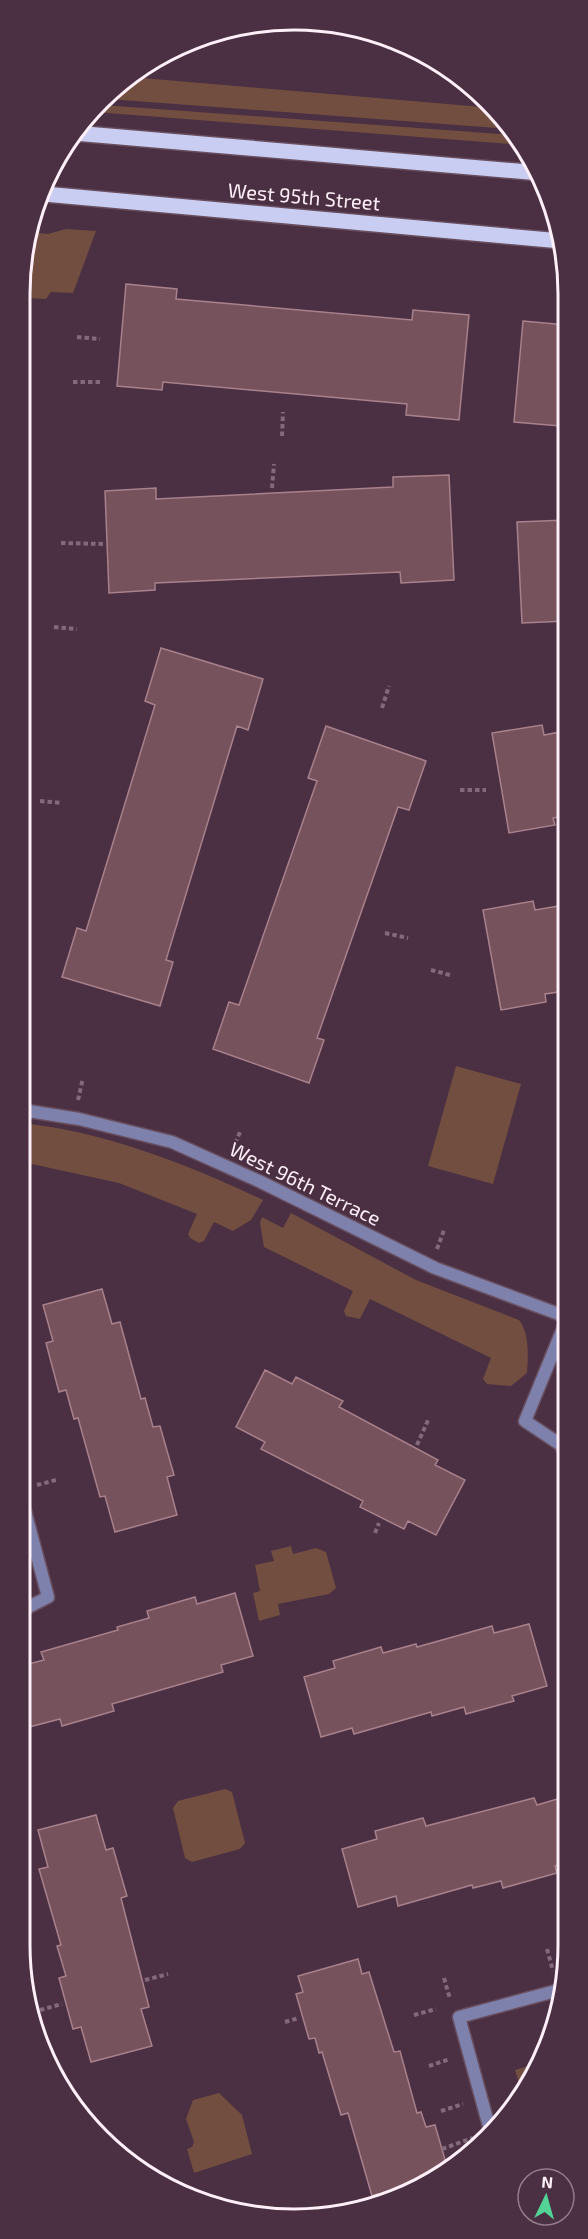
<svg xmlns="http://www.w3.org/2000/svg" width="588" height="2239" viewBox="0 0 588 2239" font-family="'Exo 2',sans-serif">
	<rect width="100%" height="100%" fill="#4b2f42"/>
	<path fill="#724e41" d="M130,77L494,108L511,129L108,99Z
		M102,105L515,135L522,145L95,112Z
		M66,229L96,231L73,293L51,292L46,299L28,298L24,336L25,246L38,233L48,234Z
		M456,1066L521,1084L493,1184L428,1166Z
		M22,1123C106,1132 187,1164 263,1200L251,1220L233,1231L214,1222L204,1241L199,1243L190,1238L188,1234L197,1214L119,1183L27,1163L22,1186Z
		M291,1213L416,1280L519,1320C530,1334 528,1357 527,1373L511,1386L487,1384L483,1379L491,1358L370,1299L360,1319L346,1316L344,1311L353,1291L264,1247L260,1223L262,1217L283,1228Z
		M291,1546L293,1554L316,1548L326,1552L336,1588L329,1594L278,1604L280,1615L259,1621L253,1593L260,1591L255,1565L274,1561L271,1551Z
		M225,1789L232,1792L245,1843L240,1849L192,1862L185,1858L173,1808L178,1801Z
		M539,2063L532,2083L522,2094L515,2070Z
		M219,2093L242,2115L252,2154L194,2173L187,2149L192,2147L194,2142L186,2119L193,2100Z"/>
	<path fill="#75525c" stroke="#a8818c" stroke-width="1.5" d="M126,284L177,289L176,299L412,320L413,310L469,315L459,420L406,415L407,404L163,382L162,390L117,386Z
		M523,321L566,325V419H561L560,426L514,422Z
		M449,475L454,580L401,583L400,572L155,583V590L109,593L105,491L156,488V499L393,487V477Z
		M566,520V621L522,623L517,522Z
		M161,648L263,679L248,730L237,726L166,960L173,962L160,1006L62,977L77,928L86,931L155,705L145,701Z
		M542,725L544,735L565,731V816L553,818L555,825L509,833L492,733Z
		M326,726L426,761L409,810L398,807L317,1038L324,1040L309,1083L213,1049L229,1002L239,1005L317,781L308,778Z
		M533,901L535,910L565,905V991L545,994L546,1002L501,1010L483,910Z
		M102,1289L112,1324L120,1322L141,1399L145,1398L153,1427L160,1426L174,1475L167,1477L177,1515L115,1532L105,1496L100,1497L78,1418L74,1419L66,1390L59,1392L46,1343L53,1341L43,1305Z
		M265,1370L292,1384L296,1377L343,1401L339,1407L438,1460L435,1465L465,1480L436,1535L408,1521L404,1529L360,1507L363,1501L261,1449L265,1442L236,1427Z
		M235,1593L253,1656L221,1665L223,1672L112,1704L114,1711L62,1726L60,1719L29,1727L20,1697V1666L44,1660L41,1652L118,1630L117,1627L149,1618L147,1611L195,1597L197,1604Z
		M529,1624L547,1686L512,1696L514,1701L466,1714L464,1707L432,1716L431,1712L354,1734L352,1728L321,1737L304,1677L335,1668L333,1661L381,1647L383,1653L416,1644L417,1647L492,1626L494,1633Z
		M564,1797V1863L555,1866L557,1873L503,1888L501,1881L473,1888L472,1885L398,1906L396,1896L358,1907L342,1849L377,1839L375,1831L423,1818L426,1826L534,1798L537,1805Z
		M96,1815L106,1850L113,1848L127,1896L121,1898L149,2007L141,2009L152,2046L91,2062L81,2027L73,2029L59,1978L66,1976L57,1946L61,1945L39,1869L48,1867L38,1830Z
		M358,1959L362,1974L369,1972L394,2052L400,2051L417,2113L421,2112L426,2127L435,2125L448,2170L381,2205L378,2194L372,2196L348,2113L341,2115L322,2052L319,2053L315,2038L309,2039L296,1994L303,1992L298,1976Z"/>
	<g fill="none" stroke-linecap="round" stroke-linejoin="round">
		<defs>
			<path id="street" d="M22,1110L79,1119L172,1142L261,1182L435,1268L564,1316
				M564,1452L561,1445L525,1421L564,1326
				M21,1611L48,1597L21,1496
				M490,2130L459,2017L563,1989"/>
			<path id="primary" d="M74,133L540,173
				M44,194L561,241"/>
		</defs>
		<use href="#street" stroke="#684e5f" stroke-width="15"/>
		<use href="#primary" stroke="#684e5f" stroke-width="18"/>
		<path stroke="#826a7a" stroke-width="4" stroke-dasharray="4.5 3" stroke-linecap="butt" d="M77,337L100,339
			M73,382H103
			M282,436L283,412
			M272,488L274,464
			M61,543L104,544
			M54,627L77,629
			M382,708L389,686
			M460,790H486
			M40,801L62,803
			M385,933L408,938
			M431,970L450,975
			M78,1100L83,1078
			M232,1150L241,1130
			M437,1249L444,1230
			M21,1378L27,1376
			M417,1445L429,1418
			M37,1485L56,1480
			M375,1533L379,1523
			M547,1949L553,1971
			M444,1978L450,1999
			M145,1980L168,1974
			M40,2010L62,2004
			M414,2015L436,2009
			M285,2022L299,2018
			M429,2066L450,2059
			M441,2111L463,2104
			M442,2149L473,2138"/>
		<use href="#street" stroke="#7d81ac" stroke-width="12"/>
		<use href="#primary" stroke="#c9cdf1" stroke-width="15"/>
	</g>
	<g text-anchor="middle" stroke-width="4.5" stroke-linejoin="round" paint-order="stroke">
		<g font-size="20" fill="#feeff8" stroke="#4b2f42">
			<text transform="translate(304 197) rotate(5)" y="7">West 95th Street</text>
			<text transform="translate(305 1184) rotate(26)" y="7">West 96th Terrace</text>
		</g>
	</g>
	<path d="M0 0H588V2239H0ZM294 30H294A264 264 0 0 1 558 294V1945A264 264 0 0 1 294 2209H294A264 264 0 0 1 30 1945V294A264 264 0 0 1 294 30Z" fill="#4b2f42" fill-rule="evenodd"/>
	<path fill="none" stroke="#feeff8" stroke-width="3" d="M294 30H294A264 264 0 0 1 558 294V1945A264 264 0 0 1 294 2209H294A264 264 0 0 1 30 1945V294A264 264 0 0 1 294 30Z"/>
	<g transform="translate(546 2197) rotate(5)"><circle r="28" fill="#4b2f42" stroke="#937c8b" stroke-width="1.5"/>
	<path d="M0-4.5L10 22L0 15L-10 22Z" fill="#53d396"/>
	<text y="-9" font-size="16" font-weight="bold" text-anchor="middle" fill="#feeff8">N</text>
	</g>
</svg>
